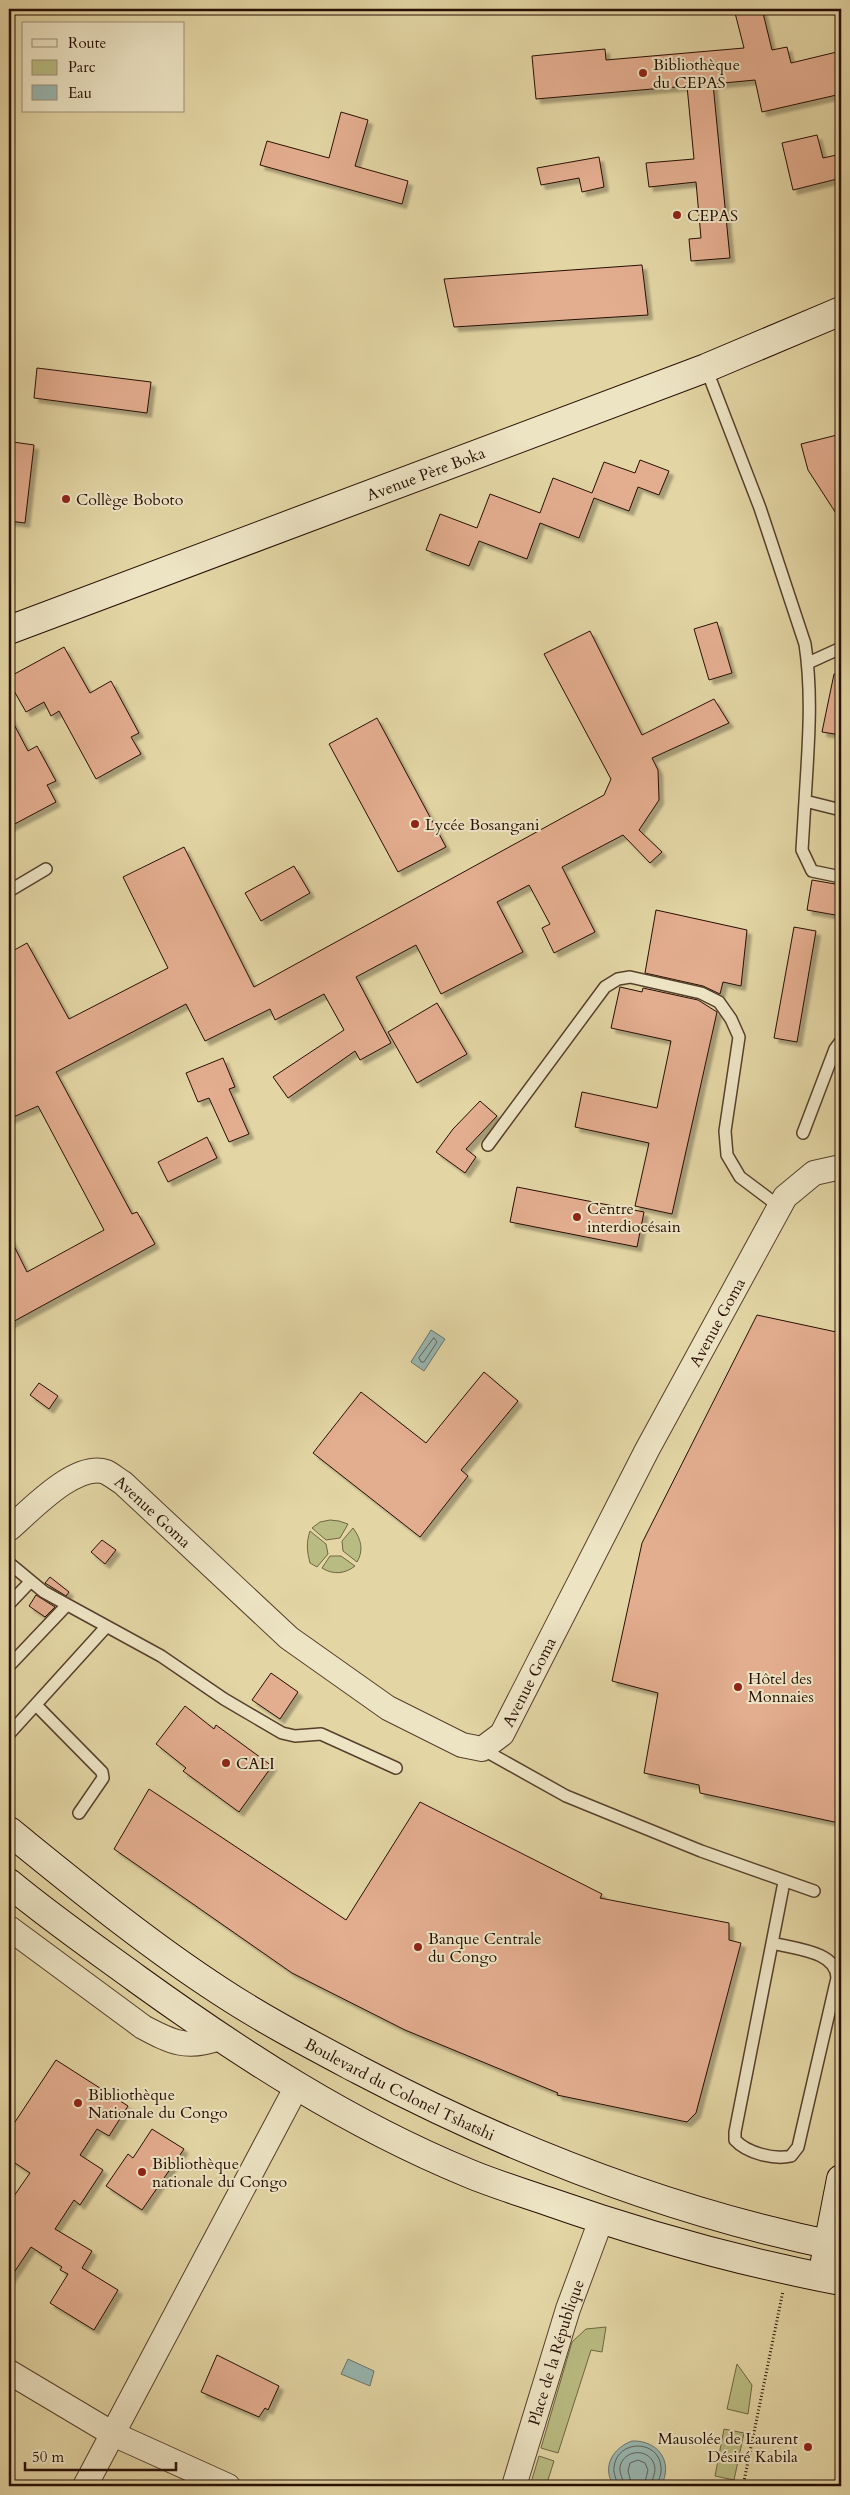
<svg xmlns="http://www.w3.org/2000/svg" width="850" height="2495" viewBox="0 0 850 2495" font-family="Cardo,serif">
	<defs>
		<filter id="shadow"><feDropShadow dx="4.5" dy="4.5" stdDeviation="1" flood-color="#0004"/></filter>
	</defs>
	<rect width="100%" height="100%" fill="#e3d5a4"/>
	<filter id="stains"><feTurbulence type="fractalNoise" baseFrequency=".004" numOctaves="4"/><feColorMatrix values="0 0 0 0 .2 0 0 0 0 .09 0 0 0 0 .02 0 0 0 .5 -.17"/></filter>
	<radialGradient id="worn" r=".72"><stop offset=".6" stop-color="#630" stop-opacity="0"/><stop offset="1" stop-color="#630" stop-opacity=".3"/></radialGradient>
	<path fill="#b9bc82" stroke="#706642" d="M330,1520L339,1521L348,1524L340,1538L326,1540L312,1528L320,1522Z
		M353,1528C361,1539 364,1550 357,1562L343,1551L342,1541Z
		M310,1531L326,1544L328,1554L317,1567L310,1563C307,1551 306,1543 310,1531Z
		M330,1556H341L355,1566C345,1574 333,1575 322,1568Z
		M606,2327L602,2352L591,2350L558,2453L541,2448L572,2342L586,2329Z
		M737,2364L752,2385L748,2414L727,2409Z
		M724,2429L744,2433L734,2480L715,2476Z
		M539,2456L554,2461L546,2486H530Z"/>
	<path fill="#98b6b0" stroke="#6b736b" d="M431,1330L445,1339L424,1371L411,1362Z
		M348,2359L374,2371L370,2386L341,2374Z
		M632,2441C658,2440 674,2462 661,2486H614C601,2467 613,2448 632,2441Z"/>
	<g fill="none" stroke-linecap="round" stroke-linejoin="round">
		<path stroke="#60625a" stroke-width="1" d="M434,1338L437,1342L424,1362H421L419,1358Z
			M618,2486C617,2480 613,2474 614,2467C617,2439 659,2439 661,2467C662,2475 658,2480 657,2486
			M624,2486C624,2480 619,2474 620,2467C623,2450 648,2447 654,2464C657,2472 652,2478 651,2486
			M632,2486L628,2471L630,2463L638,2460L645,2463L648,2470L644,2486"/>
	</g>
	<path fill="#e3ad8f" stroke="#270f03" filter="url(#shadow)" d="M734,9H762L772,50L787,47L791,63L841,51V94L762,112L755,80L713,84L730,258L691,261L689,239L701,238L696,182L649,187L646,163L694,159L687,86L536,99L532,56L605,49L606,60L744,48Z
		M341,112L368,120L355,166L408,181L402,204L260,165L267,141L329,158Z
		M817,135L823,158L841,154V178L793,190L782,143Z
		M599,157L604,187L582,192L579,178L541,185L537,168Z
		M642,265L648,315L454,327L444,279Z
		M37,368L151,382L147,413L34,398Z
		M841,434V521L808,470L801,444Z
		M13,442L34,445L25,523L9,521V477Z
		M640,460L669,471L659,495L638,487L629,511L594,498L579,538L540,523L527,559L479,541L469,566L426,550L440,514L477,528L490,494L540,513L553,478L592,493L604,462L635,473Z
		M717,622L732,673L709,680L694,629Z
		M590,631L642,735L714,699L729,723L652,758L658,770L659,800L639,830L662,852L650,863L623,835L562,867L595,932L554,953L542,928L550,924L529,885L497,902L523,952L441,994L416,945L356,977L391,1043L360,1060L355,1051L288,1098L273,1077L344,1030L324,994L275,1020L270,1009L205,1041L186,1004L56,1072L132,1214L137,1212L155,1244L9,1324V1236L27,1272L104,1230L38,1106L9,1119V953L27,943L69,1019L168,968L123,877L184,847L254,987L604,795L611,779L544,654Z
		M64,647L90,693L111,681L139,733L131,737L141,754L96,779L59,711L51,716L44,702L26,712L9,682V677Z
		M834,674L841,675V735L822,732Z
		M9,715L28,751L37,746L56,781L47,785L56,802L9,827Z
		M377,718L446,847L398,872L329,744Z
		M294,866L310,893L261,921L245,893Z
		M812,880L841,885V916L807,910Z
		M656,910L747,930L741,986L723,982L720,994L703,986L645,973Z
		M794,927L816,931L797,1042L774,1038Z
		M620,987L642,992L643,988L698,1000L717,1012L672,1214L635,1206L649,1143L575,1127L582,1092L657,1108L671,1041L611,1028Z
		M437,1003L467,1054L417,1083L388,1032Z
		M223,1058L235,1087L229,1089L249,1134L229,1142L209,1098L198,1102L186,1073Z
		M480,1101L497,1116L466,1149L476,1157L465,1173L436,1152L453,1129Z
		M207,1137L217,1158L168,1182L158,1162Z
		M517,1187L644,1212L637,1247L510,1222Z
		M757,1315L841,1333V1814L839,1823L700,1793L699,1785L644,1773L658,1693L612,1681L642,1543Z
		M484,1372L518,1401L461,1470L468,1476L420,1537L313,1453L361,1392L426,1443Z
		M39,1383L58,1396L49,1409L30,1395Z
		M102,1540L116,1550L105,1564L91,1552Z
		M50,1577L69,1592L66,1596L45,1583Z
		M36,1595L55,1607L45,1617L29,1606Z
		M271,1673L298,1692L280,1719L252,1700Z
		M185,1706L214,1729L216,1725L272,1766L239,1812L183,1771L186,1768L156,1744Z
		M149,1789L346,1920L420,1802L602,1894L600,1898L729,1923V1940L741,1943L696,2113L687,2122L557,2095L558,2093L405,2030L292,1973L114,1849Z
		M56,2060L128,2106L109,2136L97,2129L80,2155L103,2170L80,2205L74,2200L55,2229L92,2251L82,2268L118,2290L94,2330L50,2303L68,2274L60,2270L62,2267L31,2247L9,2280V2203L30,2173L9,2159V2131Z
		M152,2129L184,2149L142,2210L106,2186L128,2154L133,2158Z
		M217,2355L279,2386L268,2410L265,2408L259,2417L201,2392Z"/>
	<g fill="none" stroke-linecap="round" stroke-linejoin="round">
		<defs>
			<path id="lane" d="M706,368L760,508L805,644C813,696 808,749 805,801L841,810
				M808,663L841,648
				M805,801L802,850L812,871L841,877
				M9,891L46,869
				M803,1133L835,1049L841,1041
				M488,1145L605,987L618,979L630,977L701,993L719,1002L731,1019L739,1037L725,1131L727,1155L740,1177L780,1207
				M9,1563L44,1592L161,1656L224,1699L282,1733L295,1736L321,1734L396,1768
				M9,1604L30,1582
				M9,1666L66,1606
				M36,1705L102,1772L103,1778L79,1813
				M9,1734L106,1627
				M482,1749L566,1796L701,1851L814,1891
				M773,1943C794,1949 837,1951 837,1978L798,2147L791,2156C774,2160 747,2153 735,2140V2132L784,1882"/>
			<g id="street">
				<path id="s1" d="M9,1529C30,1511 76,1461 106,1472C112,1475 118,1480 123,1483L289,1638L388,1708L462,1745L482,1749L502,1734L647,1450L785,1197L814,1173L841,1167"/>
				<path d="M9,1928L143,2027C171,2042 187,2050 219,2038"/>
				<path d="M9,2372L113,2434L228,2486"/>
				<path d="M85,2486L297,2086"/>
				<path id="s2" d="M514,2486L568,2309L601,2220"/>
			</g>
			<g id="secondary">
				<path id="s3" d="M9,630L706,368L841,311"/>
				<path id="s4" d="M9,1831C77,1886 146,1943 220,1991C264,2020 312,2045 359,2070C511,2150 673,2213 841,2247"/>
				<path d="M9,1883C50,1917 93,1947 137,1979C241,2054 349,2124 468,2173C494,2184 521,2192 547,2201C644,2235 741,2262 841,2281"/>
				<path d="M825,2261L841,2179"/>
			</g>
		</defs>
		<use href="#lane" stroke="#56402b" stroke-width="14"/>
		<use href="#street" stroke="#56402b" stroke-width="26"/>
		<use href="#secondary" stroke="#270f03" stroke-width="30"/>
		<path stroke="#270f03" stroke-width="3" stroke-dasharray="1 2.5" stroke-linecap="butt" d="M743,2486L783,2291"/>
		<use href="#lane" stroke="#ede4c4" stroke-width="11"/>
		<use href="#street" stroke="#ede4c4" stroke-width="24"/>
		<use href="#secondary" stroke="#ede4c4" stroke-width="28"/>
	</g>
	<g fill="#8f2418" stroke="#ede4c4" stroke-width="2">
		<circle cx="643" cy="73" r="5"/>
		<circle cx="677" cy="215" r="5"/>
		<circle cx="66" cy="499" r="5"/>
		<circle cx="415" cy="824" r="5"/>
		<circle cx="577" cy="1217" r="5"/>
		<circle cx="738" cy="1687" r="5"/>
		<circle cx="226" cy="1763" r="5"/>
		<circle cx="418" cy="1947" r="5"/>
		<circle cx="78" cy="2103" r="5"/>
		<circle cx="142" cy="2172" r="5"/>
		<circle cx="808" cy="2447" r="5"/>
	</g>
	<g text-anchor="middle" stroke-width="4" stroke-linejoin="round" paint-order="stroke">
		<g font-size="16" fill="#270f03" stroke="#ede4c4" text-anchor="start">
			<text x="653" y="70">Bibliothèque<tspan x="653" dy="18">du CEPAS</tspan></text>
			<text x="687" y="221">CEPAS</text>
			<text x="76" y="505">Collège Boboto</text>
			<text x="425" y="830">Lycée Bosangani</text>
			<text x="587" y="1214">Centre<tspan x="587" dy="18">interdiocésain</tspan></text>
			<text x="748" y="1684">Hôtel des<tspan x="748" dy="18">Monnaies</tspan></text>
			<text x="236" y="1769">CALI</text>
			<text x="428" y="1944">Banque Centrale<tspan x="428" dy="18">du Congo</tspan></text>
			<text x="88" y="2100">Bibliothèque<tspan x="88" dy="18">Nationale du Congo</tspan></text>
			<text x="152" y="2169">Bibliothèque<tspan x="152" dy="18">nationale du Congo</tspan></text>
			<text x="798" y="2444" text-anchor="end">Mausolée de Laurent<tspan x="798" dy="18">Désiré Kabila</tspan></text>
		</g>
		<g font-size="16" fill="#270f03" stroke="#ede4c4">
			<text dy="6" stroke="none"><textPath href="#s3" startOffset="445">Avenue Père Boka</textPath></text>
			<text dy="6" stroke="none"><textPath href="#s1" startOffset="1078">Avenue Goma</textPath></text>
			<text dy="6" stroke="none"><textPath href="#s1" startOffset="178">Avenue Goma</textPath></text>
			<text dy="6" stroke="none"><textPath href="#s1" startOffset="672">Avenue Goma</textPath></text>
			<text dy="6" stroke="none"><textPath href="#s4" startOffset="470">Boulevard du Colonel Tshatshi</textPath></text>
			<text dy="6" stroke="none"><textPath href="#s2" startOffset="140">Place de la République</textPath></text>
		</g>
	</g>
	<rect width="850" height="2495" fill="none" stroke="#e3d5a4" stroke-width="30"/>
	<rect x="10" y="10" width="830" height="2475" fill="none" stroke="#270f03" stroke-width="2.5"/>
	<rect x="15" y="15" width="820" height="2465" fill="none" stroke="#270f03"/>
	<rect x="22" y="22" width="162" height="90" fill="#ede4c4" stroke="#9e8f77"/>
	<rect x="32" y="39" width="25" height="8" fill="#ede4c4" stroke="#9e8f77"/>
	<text x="68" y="48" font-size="15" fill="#270f03">Route</text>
	<rect x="32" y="60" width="25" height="15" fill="#b9bc82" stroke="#9e8f77"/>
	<text x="68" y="72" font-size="15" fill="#270f03">Parc</text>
	<rect x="32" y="85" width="25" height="15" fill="#98b6b0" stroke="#9e8f77"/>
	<text x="68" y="98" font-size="15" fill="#270f03">Eau</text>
	<path d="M25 2462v8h151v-8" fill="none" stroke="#270f03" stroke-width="2.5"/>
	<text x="32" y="2462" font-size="15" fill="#270f03" stroke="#ede4c4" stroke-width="4" paint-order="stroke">50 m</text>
	<rect width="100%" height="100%" filter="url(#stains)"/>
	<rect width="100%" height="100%" fill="url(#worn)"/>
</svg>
